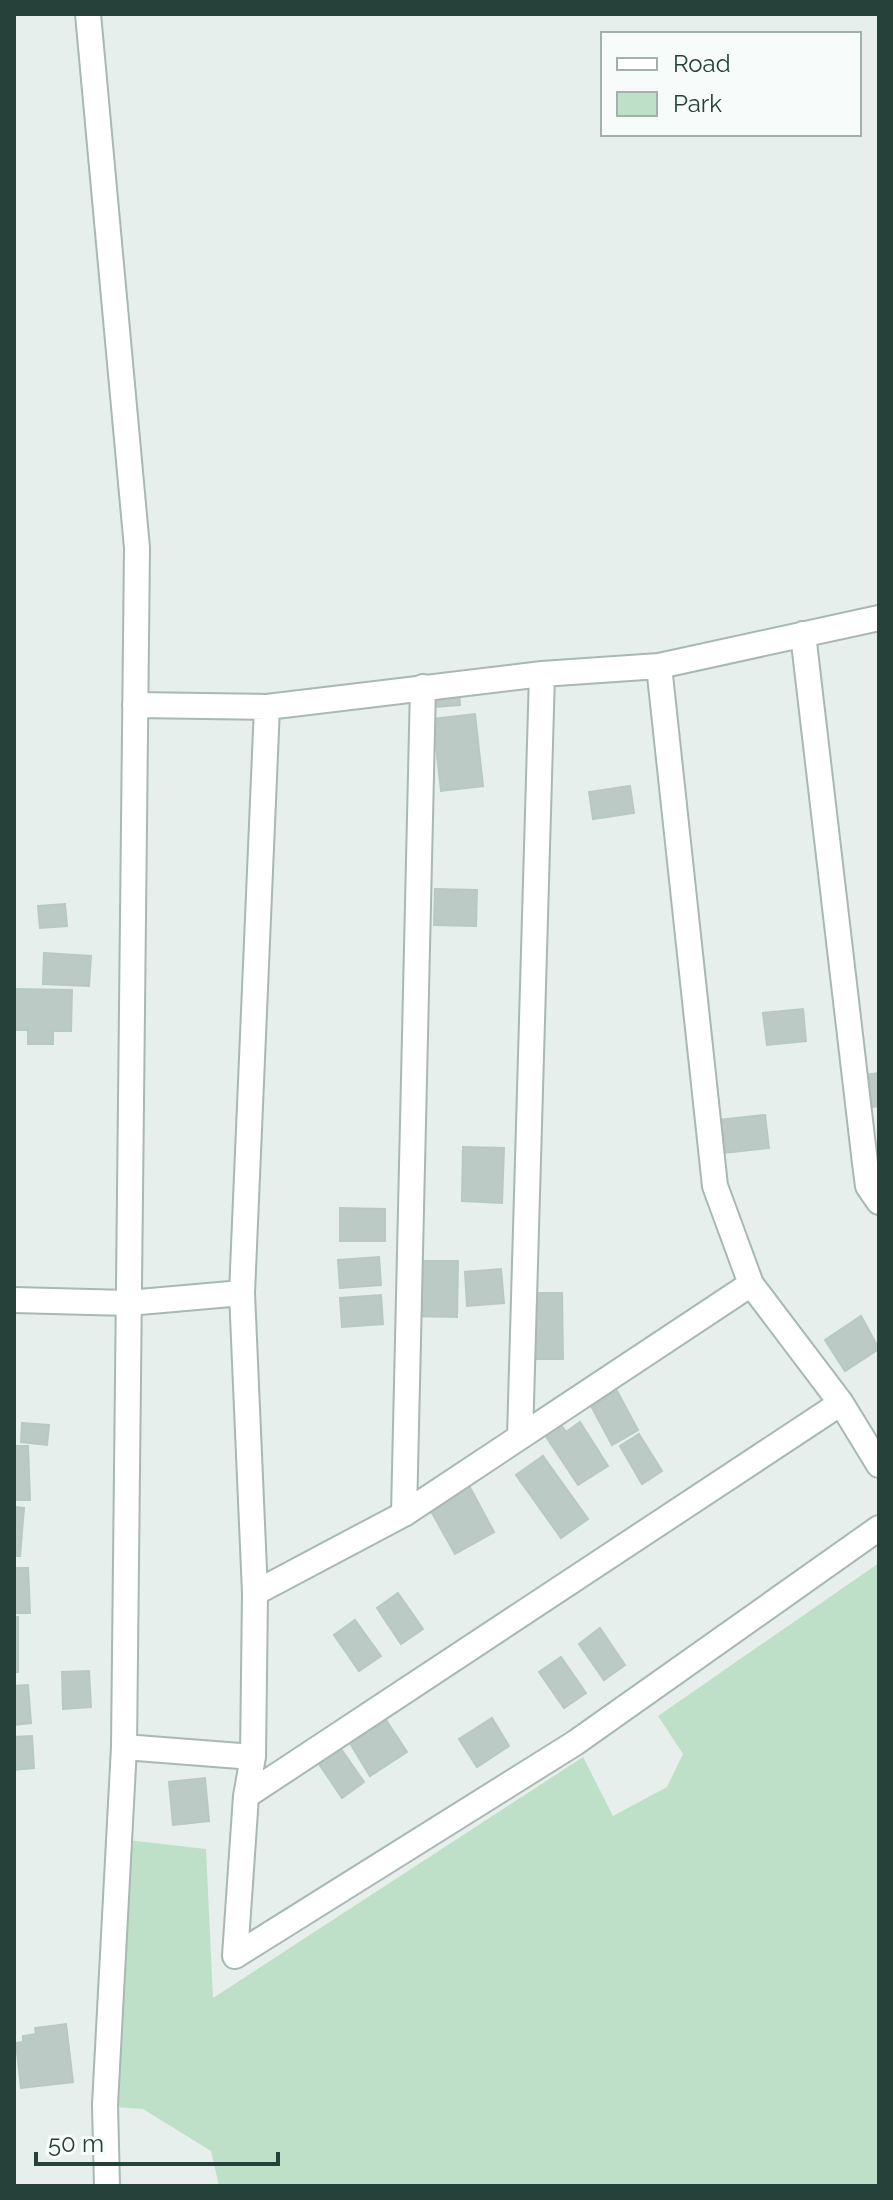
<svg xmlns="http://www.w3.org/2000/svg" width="893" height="2200" viewBox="0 0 893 2200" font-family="Raleway,sans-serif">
	<rect width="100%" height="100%" fill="#e6efeb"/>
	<path fill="#bfe0c8" d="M879,1563V2186H219L211,2151L143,2109L103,2106L119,1839L206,1849L213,1998L583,1757L613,1816L667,1787L683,1754L658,1716Z"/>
	<path fill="#bbcac4" stroke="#b8c9c2" stroke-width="2" d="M459,689L460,705L436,707L435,691Z
		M475,714L483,786L441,791L433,719Z
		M630,786L634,813L593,819L589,792Z
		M435,889L477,890L476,926L434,925Z
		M65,904L67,926L40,928L38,906Z
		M44,953L91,956L89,986L43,984Z
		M14,989L72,990L71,1031H53V1044H28V1030H14Z
		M803,1009L806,1041L767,1045L763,1013Z
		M879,1073V1106L863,1108L858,1076Z
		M765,1115L769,1148L724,1153L719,1120Z
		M463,1147L504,1148L502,1203L462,1201Z
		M340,1208L385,1209V1241H340Z
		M379,1257L381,1285L340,1288L338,1260Z
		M412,1261H458L457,1317L411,1316Z
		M501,1269L504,1303L467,1306L465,1272Z
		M525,1293H562L563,1359H526Z
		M381,1295L383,1324L342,1327L340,1298Z
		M861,1316L879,1349L845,1371L825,1340Z
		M617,1391L638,1430L612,1445L591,1406Z
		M580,1422L608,1466L578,1485L545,1435L561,1425L566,1432Z
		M22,1423L49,1425L47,1445L21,1442Z
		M639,1434L662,1471L642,1484L620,1446Z
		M14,1446H28L30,1500H14Z
		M543,1456L588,1519L561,1538L516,1475Z
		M467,1482L494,1532L455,1554L427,1504Z
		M14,1507L24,1508L20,1556H14Z
		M14,1568H28L30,1613H14Z
		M398,1593L423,1629L401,1644L377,1608Z
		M14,1617H18V1672H14Z
		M355,1620L381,1656L359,1671L334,1635Z
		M600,1628L625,1665L604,1680L579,1644Z
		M561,1657L586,1693L564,1708L539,1672Z
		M89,1671L91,1707L63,1709L62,1672Z
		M28,1685L31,1723L14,1725V1686Z
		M492,1718L509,1746L477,1767L459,1739Z
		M386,1720L407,1752L370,1776L350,1743Z
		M32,1736L34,1768L14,1770V1737Z
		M339,1746L364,1782L342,1798L317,1761Z
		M205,1778L209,1821L173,1825L169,1782Z
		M66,2024L73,2082L21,2088L16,2043L23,2042V2036L36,2034L35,2028Z"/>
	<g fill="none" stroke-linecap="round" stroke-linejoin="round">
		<defs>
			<path id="street" d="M88,14L137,548L124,1747L105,2105L107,2186
				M803,634L865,1163L868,1186L879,1202
				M659,666L715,1186L751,1284L841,1403L879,1465
				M135,705L267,707L542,674L659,666L879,618
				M267,707L242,1293L255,1593L253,1757L246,1796L235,1956L575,1743L879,1528
				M14,1300L128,1303L242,1293
				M520,1437L542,674
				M404,1514L423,687
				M255,1593L404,1514L751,1284
				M124,1747L253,1757
				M246,1796L841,1403"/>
		</defs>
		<use href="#street" stroke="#a8b8b2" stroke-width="28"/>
		<use href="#street" stroke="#fff" stroke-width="24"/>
	</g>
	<rect width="893" height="2200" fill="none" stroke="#24423a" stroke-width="32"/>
	<rect x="601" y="32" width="260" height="104" fill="#f7fbf9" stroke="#a3b1ad" stroke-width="2"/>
	<rect x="617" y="58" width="40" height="12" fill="#ffffff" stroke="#a3b1ad" stroke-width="2"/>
	<text x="673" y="72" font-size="24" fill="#24423a">Road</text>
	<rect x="617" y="92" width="40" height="24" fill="#bfe0c8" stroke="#a3b1ad" stroke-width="2"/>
	<text x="673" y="112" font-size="24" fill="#24423a">Park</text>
	<path d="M36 2152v12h242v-12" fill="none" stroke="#24423a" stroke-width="4"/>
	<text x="48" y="2152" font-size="24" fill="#24423a" stroke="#f7fbf9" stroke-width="6" paint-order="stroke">50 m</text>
</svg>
